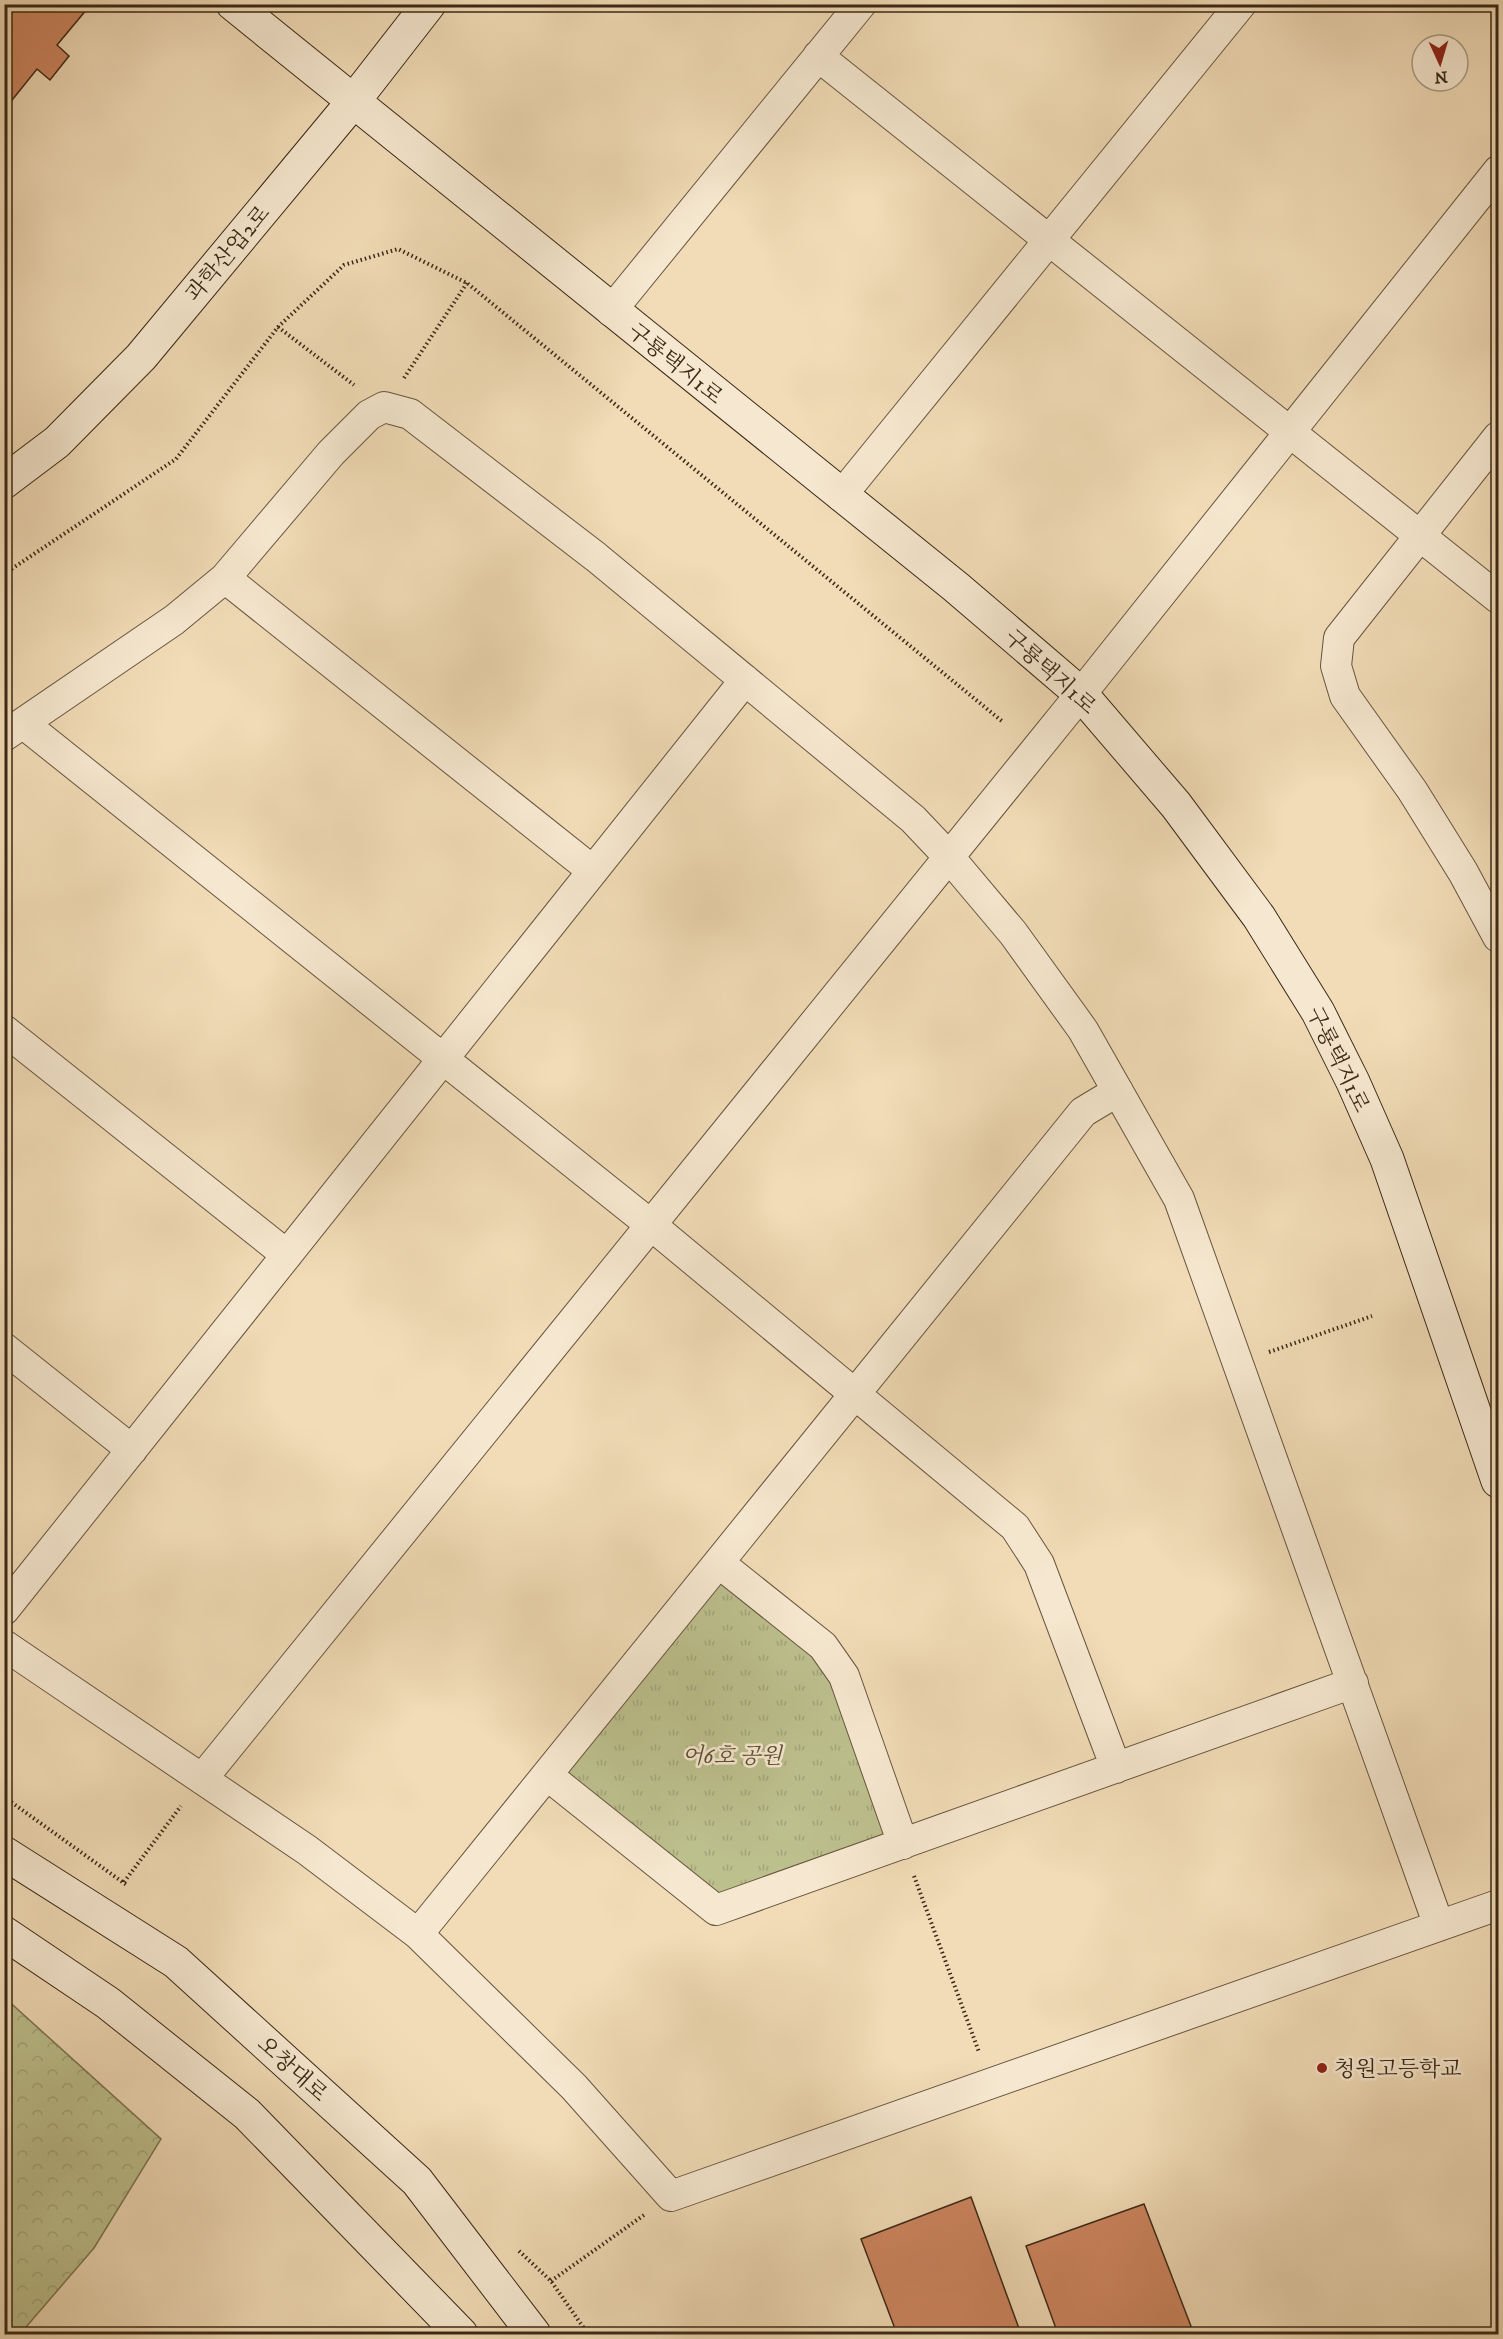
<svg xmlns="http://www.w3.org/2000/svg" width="1503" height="2339" viewBox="0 0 1503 2339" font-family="'IM FELL DW Pica','Noto Serif KR',serif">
	<defs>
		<pattern id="grass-tufts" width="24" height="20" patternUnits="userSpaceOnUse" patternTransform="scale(1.5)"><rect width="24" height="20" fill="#bcc08d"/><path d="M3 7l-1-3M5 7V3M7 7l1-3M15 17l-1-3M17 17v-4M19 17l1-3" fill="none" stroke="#a2a579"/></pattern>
		<pattern id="forest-crowns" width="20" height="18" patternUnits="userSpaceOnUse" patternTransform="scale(1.5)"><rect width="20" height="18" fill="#bcc08d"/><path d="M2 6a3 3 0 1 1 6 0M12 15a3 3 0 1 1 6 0" fill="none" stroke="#a2a579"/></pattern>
	</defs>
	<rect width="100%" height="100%" fill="#f1dcb7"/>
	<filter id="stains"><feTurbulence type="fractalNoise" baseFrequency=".00333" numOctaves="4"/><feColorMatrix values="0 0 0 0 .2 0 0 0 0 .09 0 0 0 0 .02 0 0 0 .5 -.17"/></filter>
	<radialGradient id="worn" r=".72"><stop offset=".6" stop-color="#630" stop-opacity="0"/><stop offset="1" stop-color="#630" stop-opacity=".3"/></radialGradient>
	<path fill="url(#grass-tufts)" stroke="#7c7452" stroke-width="1.5" d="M719,1563L823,1646L903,1844L716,1910L547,1775Z"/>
	<path fill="url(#forest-crowns)" stroke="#7c7452" stroke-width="1.5" d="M4,1997L161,2139L94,2248L20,2334L4,2325Z"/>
	<path fill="#cd8560" stroke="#3b2816" stroke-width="1.5" d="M4,4H81L87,9L57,45L69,56L50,80L37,69L4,110Z
		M971,2197L1021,2334H897L861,2239Z
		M1144,2204L1194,2334H1058L1026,2246Z"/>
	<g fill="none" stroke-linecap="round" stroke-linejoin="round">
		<defs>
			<path id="street" d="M818,56L1498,598
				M611,311L861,4
				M1498,437L1339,638L1336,666L1345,696L1412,790L1463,872L1498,937
				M841,496L1241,4
				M225,578L593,871
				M24,724L651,1225L1015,1527L1039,1564L1116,1768
				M4,736L174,620L225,578L331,453L369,415L384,407L410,414L596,557L913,819L949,857L1013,933L1083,1030L1179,1199L1439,1926
				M4,1030L287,1255
				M4,1348L132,1450
				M719,1563L823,1646L844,1676L903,1844
				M4,1610L745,680
				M4,1645L307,1850L418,1934L574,2087L671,2196L1498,1905
				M547,1775L716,1910L1353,1683
				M202,1779L1081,694L1498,171
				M418,1934L1083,1112L1118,1091"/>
			<path id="secondary" d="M233,4L956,587L1081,694L1176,805L1259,917L1318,1012L1353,1082L1387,1159L1498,1481
				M4,482L57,442L141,357L352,103L429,4
				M4,1853L176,1962L417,2181L534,2334
				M4,1933L108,2003L247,2114L461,2334"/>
		</defs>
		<use href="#street" stroke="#68553e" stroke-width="32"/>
		<use href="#secondary" stroke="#3b2816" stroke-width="35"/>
		<path stroke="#3b2816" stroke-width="4" stroke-dasharray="1.5 3" stroke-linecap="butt" d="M278,327L354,385
			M404,378L467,283
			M4,574L176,459L278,327L344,265L398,249L467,283L1003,722
			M1269,1352L1372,1316
			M4,1797L128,1886
			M914,1876L979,2052
			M124,1882L181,1806
			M519,2251L551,2281L588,2334
			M551,2281L644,2215"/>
		<use href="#street" stroke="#f6e8d0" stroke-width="30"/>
		<use href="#secondary" stroke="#f6e8d0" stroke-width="33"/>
	</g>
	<circle fill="#8f2418" stroke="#f6e8d0" stroke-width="2" cx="1322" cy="2068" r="6"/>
	<g text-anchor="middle" stroke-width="5" stroke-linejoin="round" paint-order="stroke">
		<g font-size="22" fill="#3b2816" stroke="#f6e8d0">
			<text transform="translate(227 253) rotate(-50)" y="8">과학산업2로</text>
			<text transform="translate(676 363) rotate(39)" y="8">구룡택지1로</text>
			<text transform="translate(1051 671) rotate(42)" y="8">구룡택지1로</text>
			<text transform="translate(1339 1059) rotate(64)" y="8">구룡택지1로</text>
			<text transform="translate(293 2068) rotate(42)" y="8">오창대로</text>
		</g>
		<g font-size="22" font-style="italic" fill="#5b4e34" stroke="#f6e8d0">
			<text x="732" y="1763">어6호 공원</text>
		</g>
		<g font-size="22" fill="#3b2816" stroke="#f6e8d0" text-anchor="start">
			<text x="1334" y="2076">청원고등학교</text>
		</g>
	</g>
	<rect width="1503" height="2339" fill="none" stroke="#f1dcb7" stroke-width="24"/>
	<rect x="6" y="6" width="1491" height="2327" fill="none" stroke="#3b2816" stroke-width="3"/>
	<rect x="12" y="12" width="1479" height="2315" fill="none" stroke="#3b2816" stroke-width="1.5"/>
	<g transform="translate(1440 63) rotate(176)"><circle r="28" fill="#f6e8d0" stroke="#ab9b86" stroke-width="1.5"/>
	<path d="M0-4.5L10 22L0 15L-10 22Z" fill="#8f2418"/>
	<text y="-9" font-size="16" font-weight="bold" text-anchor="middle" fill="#3b2816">N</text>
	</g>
	<rect width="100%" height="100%" filter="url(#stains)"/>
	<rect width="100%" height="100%" fill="url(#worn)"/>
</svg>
